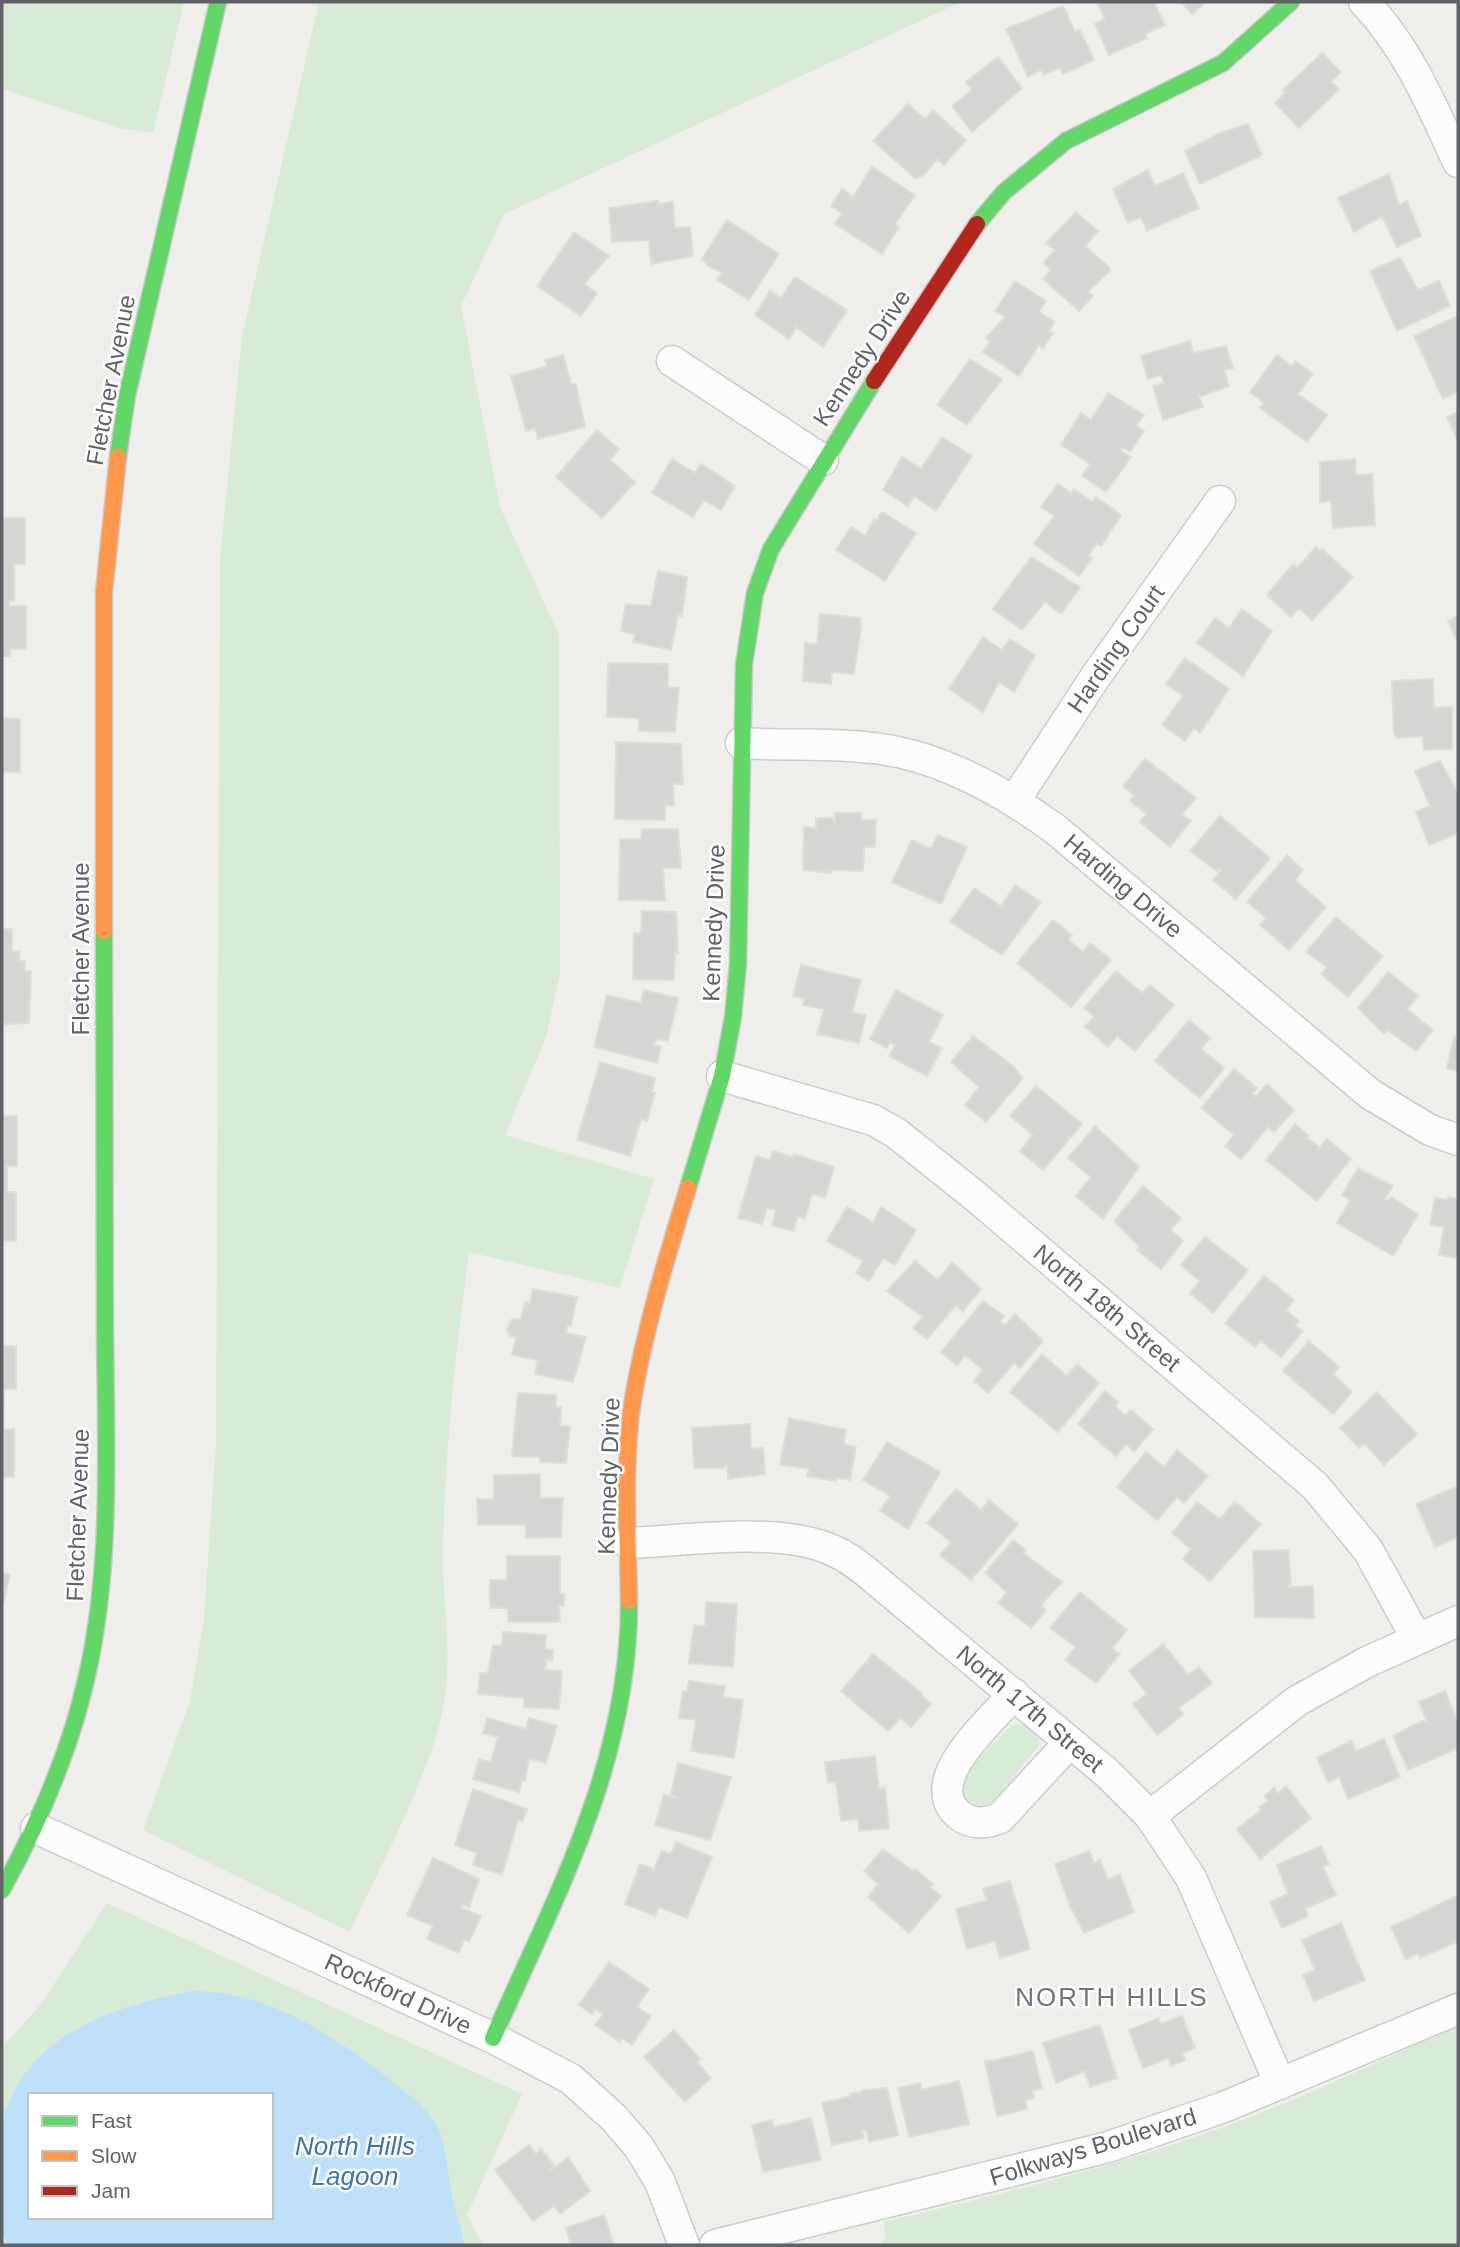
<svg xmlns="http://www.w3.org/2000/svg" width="1460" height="2247" viewBox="0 0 1460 2247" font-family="Helvetica,sans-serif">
	<rect width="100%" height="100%" fill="#efeeea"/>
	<path fill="#d8ebd6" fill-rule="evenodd" d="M2,2H184L153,133L120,128L2,89Z
		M319,2H961L504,214L461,306L500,507L559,635L560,974L546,1037L505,1135L654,1179L620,1288L469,1252C456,1350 445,1448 443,1548C442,1597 452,1647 445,1696C436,1766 380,1865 350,1932L143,1830L190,1701L204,1618L216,1443L220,560L242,336Z
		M1015,1724C1029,1725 1040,1730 1039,1745L996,1800C980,1812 955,1806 963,1782C968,1767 1002,1733 1015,1724Z
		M107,1903L522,2094L467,2215L483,2245H2V2048L41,2004ZM30,2095H271V2217H30Z
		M1458,2026V2245H881L885,2237L884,2222C1008,2193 1134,2162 1253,2116C1322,2089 1390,2056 1458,2026Z"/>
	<path fill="#bfe0f9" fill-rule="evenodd" d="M193,1991C268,1991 331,2034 388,2078C405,2092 426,2106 437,2126C448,2148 447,2175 453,2199C456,2214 462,2230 464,2245H8L2,2232C2,2204 0,2148 2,2124C23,2035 113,2006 193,1991ZM30,2095H271V2217H30Z"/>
	<path fill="#d6d5d3" stroke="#deddd9" stroke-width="2" d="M1097,2H1154L1165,25L1145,34L1147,38L1109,55L1095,24L1105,19Z
		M1181,2H1206L1192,14Z
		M1063,6L1075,32L1080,30L1094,60L1063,74L1060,68L1044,75L1041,70L1028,77L1006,29Z
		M1322,53L1341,72L1331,82L1339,89L1299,128L1275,103L1286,92L1283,90Z
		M998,57L1022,88L972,132L952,106L972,90L966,82Z
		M908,104L925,119L933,110L966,140L944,165L937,159L922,177L920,175L916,179L873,141Z
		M1248,124L1262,155L1200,184L1185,151L1220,133Z
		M872,167L915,195L895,224L899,227L882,254L835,224L842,213L831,206L842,189L853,197Z
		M1148,170L1155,186L1183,173L1199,208L1147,231L1141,217L1128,223L1113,189Z
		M1389,174L1399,205L1407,201L1421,236L1397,247L1382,216L1354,232L1338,198Z
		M658,201V204L673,202L675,228L690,227L693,256L651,264L649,240L612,242L609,208Z
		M1076,212L1098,231L1085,246L1109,267L1110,271L1088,291L1093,296L1079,311L1043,279L1051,270L1043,263L1055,250L1046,243Z
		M727,220L779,254L749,300L717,280L722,272L709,267L702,259Z
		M574,232L609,256L584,284L597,293L581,316L537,286Z
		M1400,258L1418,290L1439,281L1450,306L1397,331L1370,271Z
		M795,277L847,310L823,347L796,327L789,339L755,315L770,291L781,298Z
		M1015,281L1046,301L1039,312L1055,322L1049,331L1053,333L1043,348L1039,345L1019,376L983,352L990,341L986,338L1005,317L995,311Z
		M1458,316V392L1443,399L1414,336Z
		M1190,341L1193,353L1226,346L1233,368L1224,370L1229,386L1202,396L1198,395L1203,407L1163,420L1153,386L1164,383L1161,375L1148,379L1141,356Z
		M563,355L571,384H576L585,427L538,439L535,428L526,431L511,376L547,366L545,360Z
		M1277,355L1292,366L1295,361L1313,374L1298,394L1327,415L1307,442L1260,408L1264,403L1250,392Z
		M970,359L1002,379L967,425L937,405Z
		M1108,393L1144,415L1136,426L1144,431L1130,452L1122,447L1120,450L1131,457L1106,492L1082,476L1090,464L1061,445L1081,413L1091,420Z
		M1458,412V441L1447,417Z
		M597,430L619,449L610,460L635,482L602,518L556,477Z
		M942,437L972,456L936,511L914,496L908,506L883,490L902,457L921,469Z
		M672,459L695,473L701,464L735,486L721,510L704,500L693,517L652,493Z
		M1355,459L1356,475L1372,474L1375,525L1333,528L1331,501L1320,502V462Z
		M1058,484L1071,493L1074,489L1092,502L1096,497L1121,515L1101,546L1097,544L1088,556L1092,558L1079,576L1034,544L1054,516L1041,507Z
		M882,512L916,533L885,581L836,550L851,527L865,536L874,519L876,521Z
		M2,518H25V564H14V601H9V606H26V649H10V656H2Z
		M1316,547L1320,551L1322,549L1353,577L1312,620L1299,608L1291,617L1267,595L1293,564L1297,568Z
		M1031,557L1080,587L1061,614L1045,602L1022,630L993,609Z
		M658,571L687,577L682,616L678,615L671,650L633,642L635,634L621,631L626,604L651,606Z
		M1242,609L1272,631L1243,676L1197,643L1215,618L1229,628Z
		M820,614L860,618L861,628L854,674L832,672L831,684L803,681L805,643L817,644Z
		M1458,616V643L1448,621Z
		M983,637L1002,650L1010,639L1035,655L1014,692L999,682L983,712L949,689Z
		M1185,658L1229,689L1200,733L1194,728L1185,741L1162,725L1183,696L1166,684Z
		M608,663L668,664V687L679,688L675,732L639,731V718L607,717Z
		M1433,679L1434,708L1452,707V749L1424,750L1423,736L1397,738L1394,734L1392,681Z
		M2,718L20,719V772H2Z
		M616,742L681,744L683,784H673L674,806L665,805V820L615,819Z
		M1145,759L1196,798L1182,814L1191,821L1170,847L1140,822L1147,814L1130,801L1134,795L1123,786Z
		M1440,761L1458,793V833L1429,845L1416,812L1430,806L1415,771Z
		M835,813H861V820H876L875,847H864L863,871L831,870V873L803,870L804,827L816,828V818H832L835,824Z
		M1220,816L1270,858L1236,899L1213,880L1221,870L1219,868L1217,871L1190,851Z
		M642,829H678L681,868H663L665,901L619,900L620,839H641Z
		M938,835L967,847L941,904L892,882L912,840L931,849Z
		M1287,855L1303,870L1295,880L1326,907L1289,950L1260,925L1266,918L1247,902Z
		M1015,885L1041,902L1002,955L950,922L974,888L1001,906Z
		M642,911L676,912L678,953L675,952L674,980L633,979L634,933H641Z
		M1336,917L1383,956L1348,997L1321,974L1327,967L1306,952Z
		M1053,920L1072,935L1068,940L1083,952L1090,943L1111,960L1071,1007L1017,963Z
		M2,929H12V951H20L19,960L25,961L24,971H31L29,1023L2,1024Z
		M801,965L861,980L852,1012L866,1015L859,1043L817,1034L824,1009L803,1005L804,999L793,996Z
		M1116,971L1142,993L1150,985L1174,1005L1135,1051L1117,1036L1108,1047L1085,1027L1094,1016L1084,1008Z
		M1388,972L1418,996L1407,1009L1433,1030L1416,1051L1387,1030L1384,1034L1358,1008Z
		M644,990L678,998L668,1041L656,1039L654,1045L661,1047L657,1063L594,1047L607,995L641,1003Z
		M896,990L943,1015L929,1042L942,1048L927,1076L889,1056L895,1045L890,1043L887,1048L870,1039Z
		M1189,1020L1210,1038L1201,1049L1224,1068L1200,1098L1155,1061Z
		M973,1036L1013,1066L1023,1078L986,1122L965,1105L979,1087L951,1062Z
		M1454,1037L1458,1038V1071L1447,1068Z
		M600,1062L655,1078L652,1092L655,1093L647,1121L641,1119L630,1156L577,1140Z
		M1234,1069L1257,1088L1252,1094L1255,1097L1267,1084L1294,1110L1274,1132L1268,1127L1241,1159L1225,1146L1234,1135L1201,1108Z
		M1036,1086L1082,1124L1043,1170L1020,1151L1033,1135L1010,1116Z
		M2,1116H17V1166H7V1192H16V1241H2Z
		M1295,1124L1309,1136L1307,1138L1318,1146V1150L1327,1139L1351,1159L1317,1201L1266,1160Z
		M1095,1126L1139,1167L1103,1219L1076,1196L1091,1177L1068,1158Z
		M773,1151L793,1157L794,1154L834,1167L825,1198L812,1194L805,1219L798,1216L793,1231L772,1225L776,1210L767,1208L762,1224L738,1218L756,1156L770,1160Z
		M1358,1168L1393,1186L1385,1199L1388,1201L1391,1197L1418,1214L1393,1256L1337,1223L1350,1200L1342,1195Z
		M1143,1186L1181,1218L1171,1230L1183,1241L1161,1269L1137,1250L1139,1246L1114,1221Z
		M1448,1197L1458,1199V1258L1439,1255L1444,1227L1430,1225L1435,1198L1448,1200Z
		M847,1207L873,1222L881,1207L916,1230L895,1265L883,1258L869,1281L856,1273L863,1261L827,1241Z
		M1205,1237L1248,1270L1213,1313L1190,1293L1200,1281L1181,1265Z
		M915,1261L938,1280L952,1262L981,1289L963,1311L956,1305L927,1339L913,1328L923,1317L887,1291Z
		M1264,1276L1294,1300L1286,1310L1299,1321L1295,1325L1303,1331L1281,1357L1260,1340L1255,1347L1225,1323Z
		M533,1289L577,1297L571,1326L568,1325L566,1333L586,1337L573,1382L535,1374L538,1360L512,1355L516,1337L510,1336L507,1330L511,1320L521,1319L525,1302L530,1303Z
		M983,1301L1004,1316L1000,1321L1005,1325L1015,1314L1043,1341L1020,1368L1014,1363L988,1393L974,1381L983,1370L965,1355L957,1365L941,1352Z
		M1309,1341L1339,1367L1333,1374L1352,1392L1333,1414L1283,1371Z
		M2,1346H16V1389H4L3,1430L14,1429V1477H2Z
		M1042,1354L1067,1376L1077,1364L1099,1383L1058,1432L1010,1392Z
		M1105,1391L1118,1402L1115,1406L1125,1416L1131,1410L1153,1429L1134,1452L1126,1444L1116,1456L1078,1424Z
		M1377,1392L1417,1434L1384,1465L1364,1443L1359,1448L1340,1428Z
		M518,1393L556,1395V1407H561L560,1426H570L566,1463L540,1462V1457L512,1456Z
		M789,1418L846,1430L844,1444L856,1447L850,1480L837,1478L836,1481L807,1476L809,1469L780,1465Z
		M750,1424L751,1449L763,1448L765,1474L728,1479L727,1465L723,1468H694L692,1428Z
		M887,1442L940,1472L908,1529L880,1511L890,1496L863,1480Z
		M1177,1450L1208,1476L1184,1503L1177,1497L1157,1520L1117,1487L1146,1452L1164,1467Z
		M540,1474V1498H563L561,1537L526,1538V1525H478L477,1499H494V1475Z
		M1458,1486V1541L1457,1537L1435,1547L1416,1504Z
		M956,1489L981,1510L989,1500L1018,1524L971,1580L940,1555L951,1542L927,1523Z
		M1197,1502L1220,1519L1235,1502L1261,1524L1210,1581L1183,1559L1191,1549L1172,1533Z
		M1013,1540L1026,1550L1023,1553L1062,1582L1041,1605L1046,1610L1031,1628L998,1603L1007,1592L985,1573Z
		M1288,1550L1291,1584L1288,1587L1313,1586L1314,1618L1255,1617L1253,1551Z
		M507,1556H560V1594H564V1606H559L560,1622H508V1608H490V1580H507Z
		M2,1572L10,1575L2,1609Z
		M1080,1592L1127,1630L1112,1648L1120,1654L1096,1683L1065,1660L1076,1647L1050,1628Z
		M706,1602L737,1604L733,1667L689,1663L694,1625L705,1626Z
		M503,1632L546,1635L545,1649L553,1650L552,1661L546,1660L545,1670L562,1671L559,1709L524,1707V1698L478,1694L480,1673H488L493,1645L502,1646Z
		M1163,1644L1188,1675L1199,1667L1212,1683L1179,1708L1184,1714L1157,1735L1133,1704L1147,1694L1129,1671Z
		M873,1654L922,1693L921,1695L931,1704L911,1727L900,1718L888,1731L841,1691Z
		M689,1681L725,1686L723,1697L743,1700L734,1758L691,1751L696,1720L679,1718L683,1691L687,1692Z
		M1445,1691L1458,1722V1748L1408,1770L1393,1736L1422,1721L1427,1722L1419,1702Z
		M487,1718L526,1729L529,1718L557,1726L546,1763L529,1759L525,1781L522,1780L519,1792L473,1779L479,1759L491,1762L498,1737L483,1733Z
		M1384,1739L1400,1777L1348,1799L1339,1777L1328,1782L1317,1758L1351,1741L1356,1751Z
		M875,1756L879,1789L885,1788L889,1828L859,1831L858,1819L841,1821L836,1782L828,1783L825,1762Z
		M678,1763L731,1777L710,1840L655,1825L664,1794L679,1799L671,1794Z
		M1286,1786L1311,1818L1260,1859L1237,1829L1261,1810L1259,1807L1268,1801L1265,1796L1274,1788L1278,1793Z
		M473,1789L527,1809L522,1822L518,1820L502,1875L473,1865L477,1853L455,1845Z
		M676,1842L712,1857L687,1918L659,1907L655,1916L625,1904L640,1864L654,1869L662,1851L671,1854Z
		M1321,1846L1329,1864L1323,1867L1336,1895L1305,1909L1308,1916L1282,1928L1270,1902L1288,1894L1277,1865Z
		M883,1849L913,1871L915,1869L933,1884L930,1887L941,1896L909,1933L868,1897L878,1884L864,1871Z
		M1089,1851L1094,1863L1100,1860L1108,1880L1120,1874L1134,1912L1084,1933L1070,1906L1055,1864Z
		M433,1858L479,1879L469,1907L463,1904L461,1908L481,1916L469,1942L464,1940L459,1953L427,1939L433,1926L407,1915Z
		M1010,1881L1030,1949L1000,1958L995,1941L967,1949L956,1909L987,1900L983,1889Z
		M1457,1896L1458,1941L1420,1958L1418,1954L1406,1960L1391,1927Z
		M1341,1923L1365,1980L1314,2001L1303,1975L1315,1970L1302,1940Z
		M609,1962L649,1989L637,2007L651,2016L632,2045L622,2038L620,2042L595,2025L603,2014L595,2009L592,2014L579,2005Z
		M1182,2016L1195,2048L1182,2053L1185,2060L1171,2066L1168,2058L1143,2068L1129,2030L1159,2018L1161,2024Z
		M1100,2025L1117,2078L1090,2087L1085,2071L1056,2083L1043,2043Z
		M674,2030L700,2059L697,2062L711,2078L685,2102L644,2057Z
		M1033,2051L1042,2088L1032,2091L1034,2098L1025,2100L1027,2109L997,2116L985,2062Z
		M959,2081L969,2124L909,2137L898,2088L920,2083L921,2090Z
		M887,2088L898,2135L869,2142L866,2130L862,2131L864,2138L832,2145L822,2103L851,2096L850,2094L857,2092L858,2094L863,2090Z
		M811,2118L821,2160L763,2172L752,2125L772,2120L774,2127Z
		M529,2145L536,2154L541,2149L554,2165L550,2171L568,2157L590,2191L560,2214L554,2206L533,2221L495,2170Z
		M604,2215L614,2245H571L566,2228Z"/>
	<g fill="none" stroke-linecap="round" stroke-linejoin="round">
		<defs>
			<path id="street" d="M1364,2C1408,48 1431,104 1458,162
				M672,361L823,460
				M741,743C787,746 835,742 881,749C944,758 1004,792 1055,829L1370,1094L1430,1130L1458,1140
				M1015,800L1096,676L1220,501
				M722,1076L873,1120L896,1133L975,1196L1315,1486L1368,1550L1417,1639
				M628,1543C686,1541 773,1527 827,1548C846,1555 861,1567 876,1580L1107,1773L1150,1816L1191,1878L1280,2084
				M1014,1694C992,1720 919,1781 959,1815C972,1825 985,1824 1000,1818L1070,1742
				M1150,1816L1297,1701L1367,1662L1458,1621
				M36,1828L493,2038L571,2079L614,2118L639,2147L660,2182L684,2245
				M715,2245L1108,2147L1224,2107L1458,2009"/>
			<path id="fast" d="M977,224L1004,192L1066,141L1223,63L1291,2
				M118,457L127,396L218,2
				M688,1188L722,1076L733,1017L738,964L744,664L755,593L771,549L874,381
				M2,1890C39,1823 69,1754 86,1680C114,1561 105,1433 105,1311C105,1185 105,1058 104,931
				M493,2038C556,1895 630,1762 629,1601"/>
			<path id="slow" d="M104,931V592L118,457
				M629,1601C628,1535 623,1464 633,1399C645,1327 667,1257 688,1188"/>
			<path id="jam" d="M874,381L977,224"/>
		</defs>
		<use href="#street" stroke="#cbcccc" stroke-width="33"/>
		<use href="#fast" stroke="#cacacb" stroke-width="19"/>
		<use href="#slow" stroke="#cacacb" stroke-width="19"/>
		<use href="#jam" stroke="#cacacb" stroke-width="19"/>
		<use href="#street" stroke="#fdfcfc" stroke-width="30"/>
		<use href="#fast" stroke="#63d668" stroke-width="16"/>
		<use href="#slow" stroke="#ff974d" stroke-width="16"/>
		<use href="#jam" stroke="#b3261e" stroke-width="16"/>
	</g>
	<g text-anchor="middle" stroke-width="5" stroke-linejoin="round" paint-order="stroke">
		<g font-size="24" fill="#5f6368" stroke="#fff">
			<text transform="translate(862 358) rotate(-57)" y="8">Kennedy Drive</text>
			<text transform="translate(111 380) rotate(-79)" y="8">Fletcher Avenue</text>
			<text transform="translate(1116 649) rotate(-55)" y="8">Harding Court</text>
			<text transform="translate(1123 886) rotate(40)" y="8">Harding Drive</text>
			<text transform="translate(714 923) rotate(-88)" y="8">Kennedy Drive</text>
			<text transform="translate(81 949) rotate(-90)" y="8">Fletcher Avenue</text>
			<text transform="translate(1107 1308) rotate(40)" y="8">North 18th Street</text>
			<text transform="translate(609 1476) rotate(-88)" y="8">Kennedy Drive</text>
			<text transform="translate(78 1515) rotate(-88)" y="8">Fletcher Avenue</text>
			<text transform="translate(1030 1709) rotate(40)" y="8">North 17th Street</text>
			<text transform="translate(398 1994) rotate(25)" y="8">Rockford Drive</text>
			<text transform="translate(1093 2147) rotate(-17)" y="8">Folkways Boulevard</text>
		</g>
		<g font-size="26" letter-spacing="2" fill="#70757a" stroke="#fff">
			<text x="1112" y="2006">NORTH HILLS</text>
		</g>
		<g font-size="26" font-style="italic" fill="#4174aa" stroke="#fff">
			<text x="355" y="2155">North Hills<tspan x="355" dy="30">Lagoon</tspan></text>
		</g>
	</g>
	<rect width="1460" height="2247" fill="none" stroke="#5f6368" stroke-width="7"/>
	<rect x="28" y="2093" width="245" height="126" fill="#ffffff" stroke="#bfc1c3" stroke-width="2"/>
	<rect x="42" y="2116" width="35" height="10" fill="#63d668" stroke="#bfc1c3" stroke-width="2"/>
	<text x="91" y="2128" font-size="21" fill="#5f6368">Fast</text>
	<rect x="42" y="2151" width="35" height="10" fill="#ff974d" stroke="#bfc1c3" stroke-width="2"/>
	<text x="91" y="2163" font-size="21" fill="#5f6368">Slow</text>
	<rect x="42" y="2186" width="35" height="10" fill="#b3261e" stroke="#bfc1c3" stroke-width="2"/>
	<text x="91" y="2198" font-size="21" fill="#5f6368">Jam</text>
</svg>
